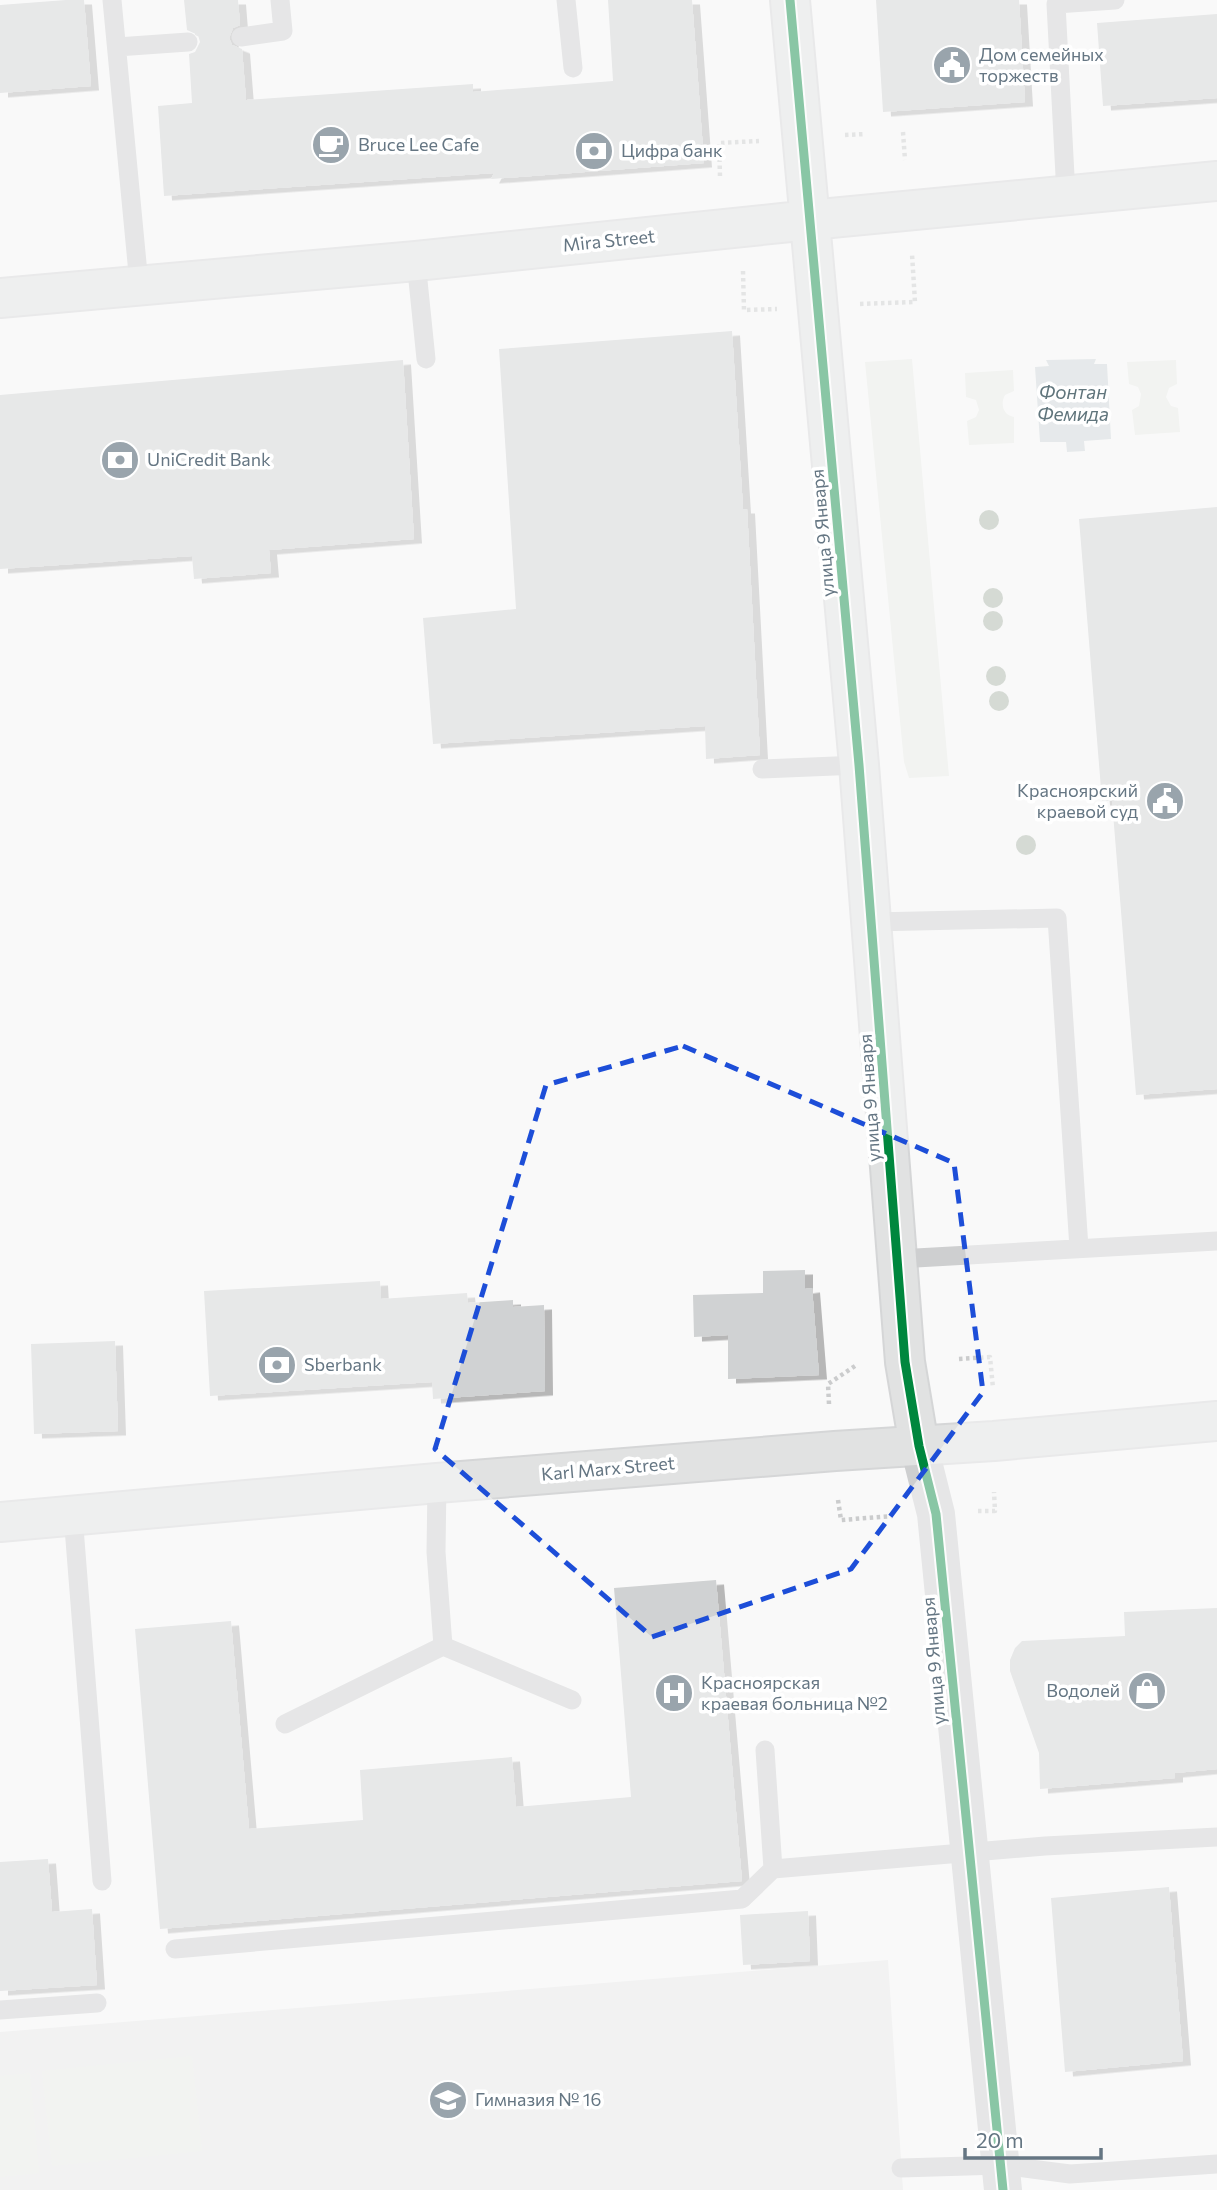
<svg xmlns="http://www.w3.org/2000/svg" width="1217" height="2190" viewBox="0 0 1217 2190" font-family="Commissioner,sans-serif">
	<defs>
		<filter id="shadow"><feDropShadow dx="8" dy="4.5" stdDeviation="0" flood-color="#0004"/></filter>
	</defs>
	<rect width="100%" height="100%" fill="#f9f9f9"/>
	<path fill="#e8e9e9" d="M888,1960L903,2190H0V2032Z"/>
	<path fill="#e8ebe6" d="M912,359L949,776L909,778L904,762L865,362Z
		M1176,360L1177,384L1169,388L1166,397L1171,406L1178,408L1180,432L1135,435L1132,410L1139,406L1141,394L1138,387L1129,384L1127,362Z
		M1013,370L1014,391L1005,395C1000,404 1003,415 1014,417V443L969,445L967,421L976,417L979,410L976,400L966,397L965,373Z
		M192,2056L202,2151L52,2166L42,2071Z
		M30,2073L39,2173L0,2177V2076Z"/>
	<path fill="#ced6d9" d="M1096,359L1094,364H1107L1111,439L1084,441L1085,451L1067,452L1066,442H1040L1035,367L1049,366L1046,360Z"/>
	<path fill="#d0d2d3" filter="url(#shadow)" d="M66,0H84L91,86L0,93V5Z
		M184,0H238L240,25L233,28L229,38L232,45L242,49L246,100L473,84V92L613,81L608,0H692L704,163L491,179L494,173L164,196L158,106L192,103L189,54L195,52L200,42L198,35L187,30Z
		M876,0H1019L1025,102L883,112Z
		M1217,14V98L1103,106L1097,23Z
		M732,331L743,509H747L760,755L706,759L705,726L433,744L423,618L516,609L499,349Z
		M403,360L414,539L269,550L271,573L194,579L192,556L0,569V395Z
		M1217,507V1089L1136,1095L1112,801H1102L1079,519Z
		M805,1270V1289L812,1288L819,1375L728,1379V1335L694,1337L693,1295L763,1293V1271Z
		M380,1281L381,1299L467,1293L468,1303L513,1300V1307L544,1305L545,1391L433,1399L432,1382L210,1396L204,1291Z
		M115,1341L118,1431L34,1434L31,1344Z
		M716,1580L742,1881L160,1929L135,1629L231,1621L249,1829L363,1820L360,1770L512,1757L516,1807L631,1797L614,1588Z
		M1217,1608V1769L1175,1773V1778L1040,1789L1039,1753L1010,1671V1660L1015,1648L1022,1641L1125,1636L1124,1612Z
		M48,1859L52,1912L92,1909L97,1985L0,1991V1862Z
		M1169,1887L1183,2061L1065,2072L1051,1898Z
		M808,1911L810,1961L743,1965L740,1915Z"/>
	<g fill="none" stroke-linecap="round" stroke-linejoin="round">
		<defs>
			<path id="secondary" d="M790,0L859,765L905,1362L919,1446
				M0,298L416,261L810,220L1217,181"/>
			<path id="primary" d="M0,1522L437,1483L835,1451L994,1441L1217,1421"/>
		</defs>
		<use href="#secondary" stroke="#d5d6d7" stroke-width="42"/>
		<use href="#primary" stroke="#d5d6d7" stroke-width="42"/>
		<path stroke="#cbcccd" stroke-width="4.5" stroke-dasharray="3.5 3.5" stroke-linecap="butt" d="M903,132L905,160
			M845,135L866,134
			M720,176L719,143L759,141
			M743,271L744,310L777,309
			M860,304L915,302L912,254
			M959,1359L990,1357L993,1388
			M829,1404L828,1384L855,1366
			M838,1500L841,1520L893,1516
			M978,1511H995L994,1492"/>
		<path stroke="#cecfd0" stroke-width="19" d="M112,0L139,284
			M566,0L573,68
			M241,37L283,31L280,0
			M117,47L188,42
			M1066,195L1056,4L1115,0
			M416,261L426,359
			M762,769L859,765
			M872,922L1057,918L1079,1248
			M898,1259L1217,1241
			M437,1483L436,1552L443,1646L572,1700
			M73,1515L102,1881
			M285,1724L443,1646
			M773,1869L1045,1846L1217,1837
			M175,1949L742,1899L773,1869L765,1750
			M0,2010L97,2003
			M901,2168L1001,2165L1070,2174L1217,2164"/>
		<path stroke="#cecfd0" stroke-width="38" d="M919,1446L936,1514L1003,2190"/>
		<use href="#secondary" stroke="#e1e2e2" stroke-width="38"/>
		<use href="#primary" stroke="#e1e2e2" stroke-width="38"/>
		<defs>
			<path id="cycleway" d="M790,0L859,765L905,1362L919,1446L936,1514L1003,2190"/>
		</defs>
		<use href="#cycleway" stroke="#fff" stroke-width="13"/>
		<use href="#cycleway" stroke="#00873e" stroke-width="9"/>
	</g>
	<g fill="#a9b3a7">
		<circle cx="989" cy="520" r="10"/>
		<circle cx="993" cy="598" r="10"/>
		<circle cx="993" cy="621" r="10"/>
		<circle cx="996" cy="676" r="10"/>
		<circle cx="999" cy="701" r="10"/>
		<circle cx="1026" cy="845" r="10"/>
	</g>
	<path d="M0 0H1217V2190H0ZM683,1046L954,1163L983,1392L851,1569L652,1637L435,1449L546,1085Z" fill="#f9f9f9" fill-opacity=".55" fill-rule="evenodd"/>
	<path fill="none" stroke="#1d4ed8" stroke-width="5" stroke-dasharray="14 9" stroke-linejoin="round" d="M683,1046L954,1163L983,1392L851,1569L652,1637L435,1449L546,1085Z"/>
	<defs>
		<symbol id="civic-disc" viewBox="-11 -11 22 22"><circle r="9.5" fill="#99a4ac" stroke="#fff"/><path d="M-.6-6.5H3V-4.5H.6V-3L4-1V1h2V6H-6V1h2V-1L-.6-3ZM-1.2 2.5V6h2.4V2.5Z" fill="#fff"/></symbol>
		<symbol id="cafe-disc" viewBox="-11 -11 22 22"><circle r="9.5" fill="#99a4ac" stroke="#fff"/><path d="M-5.5-4.5H6V0H3Q3 3.5 0 3.5H-2.5Q-5.5 3.5-5.5 0ZM3-3.2v2h1.7v-2ZM-6 4.5H4V6H-6Z" fill="#fff"/></symbol>
		<symbol id="bank-disc" viewBox="-11 -11 22 22"><circle r="9.5" fill="#99a4ac" stroke="#fff"/><path d="M-6-4H6V4H-6ZM0-2.3a2.3 2.3 0 1 0 0 4.6a2.3 2.3 0 1 0 0-4.6Z" fill="#fff"/></symbol>
		<symbol id="shop-disc" viewBox="-11 -11 22 22"><circle r="9.5" fill="#99a4ac" stroke="#fff"/><path d="M-5-2.5h2.3a2.7 3.5 0 0 1 5.4 0H5L5.5 6h-11ZM-1.5-2.5h3a1.5 2.3 0 0 0-3 0Z" fill="#fff"/></symbol>
		<symbol id="hospital-disc" viewBox="-11 -11 22 22"><circle r="9.5" fill="#99a4ac" stroke="#fff"/><path d="M-5-5h3v3.5h4V-5h3V5h-3V1.5h-4V5h-3Z" fill="#fff"/></symbol>
		<symbol id="school-disc" viewBox="-11 -11 22 22"><circle r="9.5" fill="#99a4ac" stroke="#fff"/><path d="M0-5L7-2L0 1L-7-2ZM-4 1L0 2.5L4 1V4Q0 6-4 4Z" fill="#fff"/></symbol>
	</defs>
	<g fill-rule="evenodd">
		<use href="#civic-disc" x="930" y="43" width="44" height="44"/>
		<use href="#cafe-disc" x="309" y="123" width="44" height="44"/>
		<use href="#bank-disc" x="572" y="129" width="44" height="44"/>
		<use href="#bank-disc" x="98" y="438" width="44" height="44"/>
		<use href="#civic-disc" x="1143" y="779" width="44" height="44"/>
		<use href="#bank-disc" x="255" y="1343" width="44" height="44"/>
		<use href="#shop-disc" x="1125" y="1669" width="44" height="44"/>
		<use href="#hospital-disc" x="652" y="1671" width="44" height="44"/>
		<use href="#school-disc" x="426" y="2078" width="44" height="44"/>
	</g>
	<g text-anchor="middle" stroke-width="7" stroke-linejoin="round" paint-order="stroke">
		<g font-size="18" fill="#657683" stroke="#fff" text-anchor="start">
			<text x="979" y="61">Дом семейных<tspan x="979" dy="21">торжеств</tspan></text>
			<text x="358" y="151">Bruce Lee Cafe</text>
			<text x="621" y="157">Цифра банк</text>
			<text x="147" y="466">UniCredit Bank</text>
			<text x="1138" y="797" text-anchor="end">Красноярский<tspan x="1138" dy="21">краевой суд</tspan></text>
			<text x="304" y="1371">Sberbank</text>
			<text x="701" y="1689">Красноярская<tspan x="701" dy="21">краевая больница №2</tspan></text>
			<text x="1120" y="1697" text-anchor="end">Водолей</text>
			<text x="475" y="2106">Гимназия № 16</text>
		</g>
		<g font-size="18" fill="#657683" stroke="#fff">
			<text transform="translate(609 241) rotate(-6)" y="6">Mira Street</text>
			<text transform="translate(823 533) rotate(-95)" y="6">улица 9 Января</text>
			<text transform="translate(870 1098) rotate(-94)" y="6">улица 9 Января</text>
			<text transform="translate(608 1469) rotate(-5)" y="6">Karl Marx Street</text>
			<text transform="translate(934 1661) rotate(-95)" y="6">улица 9 Января</text>
		</g>
		<g font-size="19" font-style="italic" fill="#60757c" stroke="#fff">
			<text x="1073" y="399">Фонтан<tspan x="1073" dy="22">Фемида</tspan></text>
		</g>
	</g>
	<path d="M965 2148v10h136v-10" fill="none" stroke="#657683" stroke-width="3.5"/>
	<text x="976" y="2148" font-size="21" fill="#657683" stroke="#ffffff" stroke-width="5" paint-order="stroke">20 m</text>
</svg>
